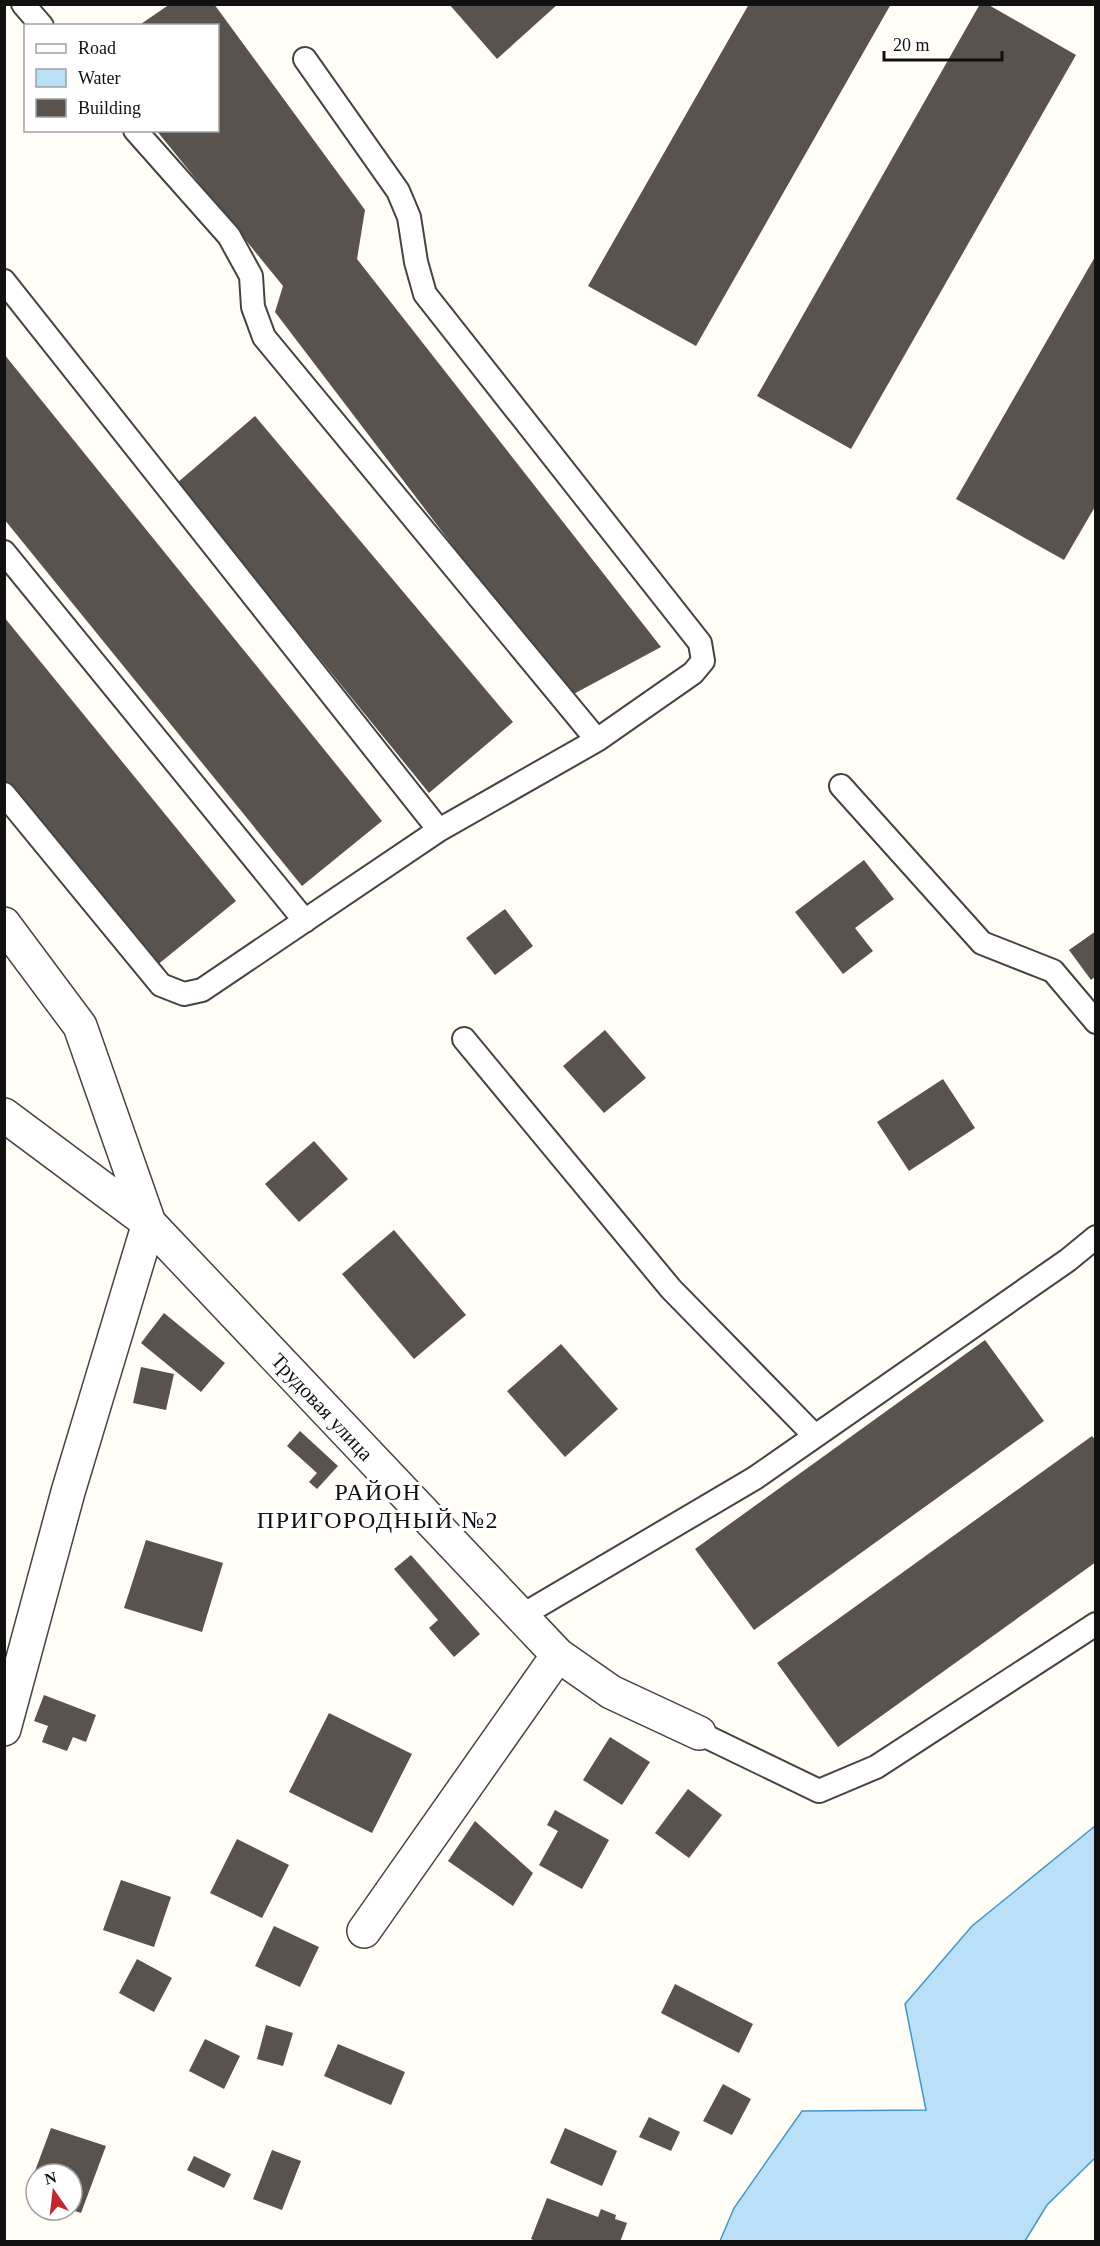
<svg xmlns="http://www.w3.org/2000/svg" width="1100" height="2246" viewBox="0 0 1100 2246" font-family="'Times New Roman',serif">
	<rect width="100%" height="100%" fill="#fffdf5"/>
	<path fill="#b9e0f7" stroke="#3f96cf" stroke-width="1.5" d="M1095,1826V2158L1047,2205L1025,2241H720L734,2208L802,2111L926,2110L905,2004L972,1926Z"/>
	<path fill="#5a524d" d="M170,4H214L365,210L357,259L661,647L568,697L275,312L283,286L156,130H218V26H138Z
		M449,4H558L497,59Z
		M749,4H891L696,346L588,286Z
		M980,4H987L1076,55L851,449L757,396Z
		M1096,255V505L1064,560L956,499Z
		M4,354L382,821L302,886L4,519Z
		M255,416L513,722L429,793L177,483Z
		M4,617L236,901L156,966L4,780Z
		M864,860L894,899L855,928L873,951L843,974L795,912Z
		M505,909L533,946L495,975L466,938Z
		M1096,931V976L1091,980L1069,950Z
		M605,1030L646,1078L604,1113L563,1066Z
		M943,1079L975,1128L909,1171L877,1122Z
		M314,1141L348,1179L299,1222L265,1184Z
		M394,1230L466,1315L414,1359L342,1274Z
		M164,1313L225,1363L201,1392L141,1343Z
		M985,1340L1044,1421L754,1630L695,1549Z
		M561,1344L618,1409L565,1457L507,1391Z
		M141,1367L174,1374L166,1410L133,1403Z
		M300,1431L338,1466L317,1489L309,1482L317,1473L287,1446Z
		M1092,1436L1096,1441V1562L838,1747L777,1663Z
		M146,1540L223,1563L202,1632L124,1608Z
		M411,1555L480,1634L454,1657L429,1628L438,1620L394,1569Z
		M44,1695L96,1715L86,1742L73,1737L67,1751L42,1742L48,1726L34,1721Z
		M329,1713L412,1754L372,1833L289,1792Z
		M610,1737L650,1762L622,1805L583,1780Z
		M688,1789L722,1815L689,1858L655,1833Z
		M555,1810L609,1840L582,1889L539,1865L558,1831L547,1825Z
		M475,1821L533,1873L513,1906L448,1861Z
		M237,1839L289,1865L262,1918L210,1893Z
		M121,1880L171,1897L154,1947L103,1930Z
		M274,1926L319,1947L300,1987L255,1966Z
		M137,1959L172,1978L154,2012L119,1993Z
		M675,1984L753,2024L739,2053L661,2013Z
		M266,2025L293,2033L283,2066L257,2059Z
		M205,2039L240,2056L224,2089L189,2071Z
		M338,2044L405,2072L391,2105L324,2076Z
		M723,2084L751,2099L732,2135L703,2121Z
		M649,2117L680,2132L671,2151L639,2137Z
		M51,2128L106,2146L81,2213L72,2210V2174H36V2198L26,2195Z
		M565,2128L617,2151L602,2186L550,2163Z
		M272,2150L301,2161L282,2210L253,2199Z
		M194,2156L231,2174L224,2188L187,2170Z
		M547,2198L598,2217L601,2209L616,2215L615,2219L627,2223L620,2242H538L531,2239Z"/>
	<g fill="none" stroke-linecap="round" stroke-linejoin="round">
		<defs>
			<path id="lane" d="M23,4L42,26
				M135,130L229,236L251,276L253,307L264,337L597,740L693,673L703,661L700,643L425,294L416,262L409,217L398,191L305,59
				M4,281L439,830
				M4,552L305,921
				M841,786L982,943L1053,971L1096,1022
				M4,794L161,985L184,994L202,990L439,830L597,740
				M464,1039L671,1289L815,1436
				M521,1616L755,1478L1068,1260L1096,1237
				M699,1733L819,1791L876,1767L1096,1624"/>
			<path id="street" d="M4,924L80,1026L149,1223L68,1492L4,1729
				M4,1115L149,1223L558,1655L611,1692L699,1733
				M364,1931L558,1655"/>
		</defs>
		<use href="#lane" stroke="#444" stroke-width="26"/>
		<use href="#street" stroke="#444" stroke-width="36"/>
		<use href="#lane" stroke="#fff" stroke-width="22"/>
		<use href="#street" stroke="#fff" stroke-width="33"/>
	</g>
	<g text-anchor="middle" stroke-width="6" stroke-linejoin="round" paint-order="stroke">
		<g font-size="21" fill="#111" stroke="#fff">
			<text transform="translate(322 1407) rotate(47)" y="7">Трудовая улица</text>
		</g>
		<g font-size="24" letter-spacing="1.5" fill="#111" stroke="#fff">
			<text x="378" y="1500">РАЙОН<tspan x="378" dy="28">ПРИГОРОДНЫЙ №2</tspan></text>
		</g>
	</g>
	<rect width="1100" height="2246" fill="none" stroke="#111111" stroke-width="12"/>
	<rect x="24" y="24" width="195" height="108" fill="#ffffff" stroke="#a0a0a0" stroke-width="1.5"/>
	<rect x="36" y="44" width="30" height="9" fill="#ffffff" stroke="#a0a0a0" stroke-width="1.5"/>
	<text x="78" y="54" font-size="18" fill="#111111">Road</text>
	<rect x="36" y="69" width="30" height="18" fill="#b9e0f7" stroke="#a0a0a0" stroke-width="1.5"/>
	<text x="78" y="84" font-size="18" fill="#111111">Water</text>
	<rect x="36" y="99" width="30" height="18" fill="#5a524d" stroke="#a0a0a0" stroke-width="1.5"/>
	<text x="78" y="114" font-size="18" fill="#111111">Building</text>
	<g transform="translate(54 2192) rotate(346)"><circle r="28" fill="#ffffff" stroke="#a0a0a0" stroke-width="1.5"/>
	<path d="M0-4.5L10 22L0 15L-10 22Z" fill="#c4262e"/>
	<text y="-9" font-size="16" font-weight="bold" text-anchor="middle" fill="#111111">N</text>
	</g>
	<path d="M884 51v9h118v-9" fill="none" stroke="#111111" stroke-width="3"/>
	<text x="893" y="51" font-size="18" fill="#111111" stroke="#ffffff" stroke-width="4.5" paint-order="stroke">20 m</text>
</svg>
